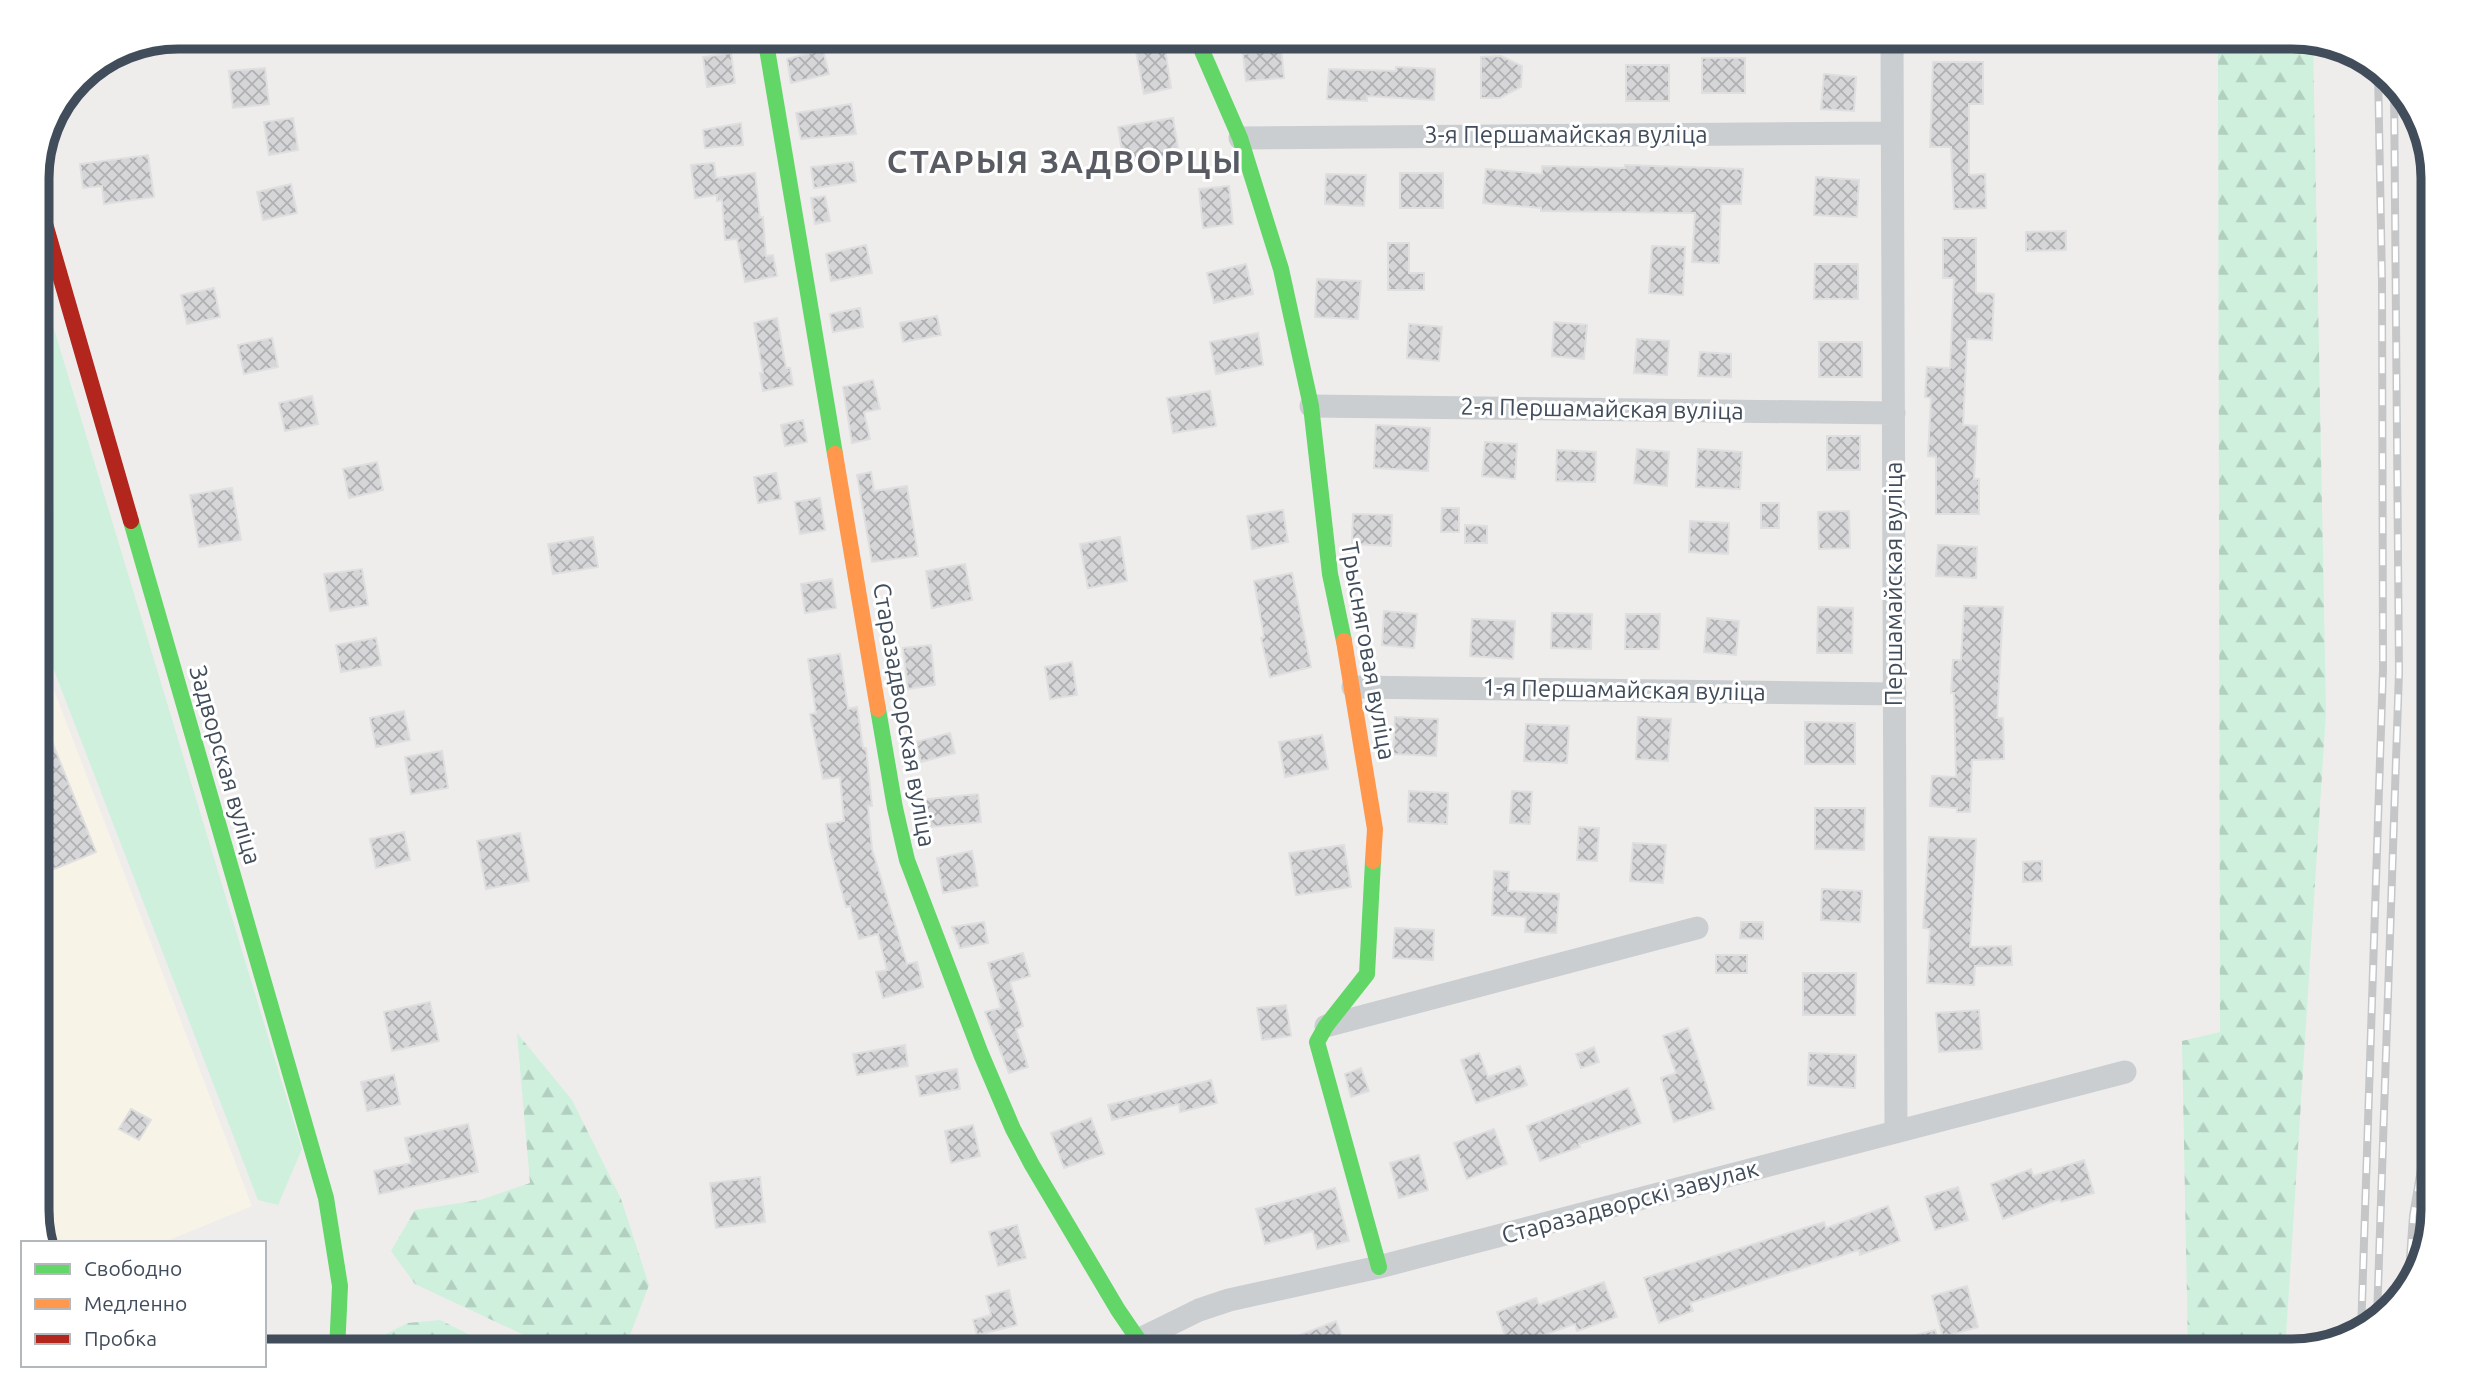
<svg xmlns="http://www.w3.org/2000/svg" width="2470" height="1388" viewBox="0 0 2470 1388" font-family="Ubuntu,sans-serif">
	<defs>
		<pattern id="forest-firs" width="22" height="20" patternUnits="userSpaceOnUse" patternTransform="scale(1.75)"><rect width="22" height="20" fill="#cef0dd"/><path d="M5 1l3.5 6h-7zM16 11l3.5 6h-7z" fill="#b2cfc0"/></pattern>
		<pattern id="building-cross-hatch" width="8" height="8" patternUnits="userSpaceOnUse" patternTransform="scale(1.75)"><rect width="8" height="8" fill="#d6d6d8"/><path d="M0 0l8 8M0 8l8-8" fill="none" stroke="#afb0b2"/></pattern>
	</defs>
	<rect width="100%" height="100%" fill="#eeedec"/>
	<path fill="#f7f3e6" d="M37,646L252,1206L162,1243H44L37,1219Z"/>
	<path fill="#cef0dd" d="M37,273L302,1149L278,1205L258,1200L37,626Z
		M2433,384V1017L2420,1079Z"/>
	<path fill="url(#forest-firs)" d="M2218,37H2292L2313,42L2326,712L2285,1351H2188L2182,1041L2220,1032Z
		M517,1033L572,1100L621,1199L649,1285L624,1351H558L415,1284L391,1251L415,1210L480,1200L530,1183Z
		M440,1320L502,1351H352L408,1323Z"/>
	<path fill="url(#building-cross-hatch)" stroke="#dfdfe0" stroke-width="2" d="M1263,37H1280L1284,78L1246,81L1243,54L1262,52Z
		M1164,42L1171,88L1144,94L1135,46Z
		M823,50L829,74L791,83L787,59Z
		M731,53L735,83L707,87L703,57Z
		M1501,56L1522,66L1521,87L1500,98H1481V57Z
		M1702,58H1745V93H1702Z
		M1933,62H1983V104H1969V175L1985,174L1986,208L1954,209L1951,147H1930Z
		M1626,65H1669V101H1626Z
		M1396,67L1435,69L1434,100L1367,96V101L1327,99L1329,69L1396,71Z
		M265,68L269,104L233,108L229,71Z
		M1824,74L1856,77L1854,111L1821,109Z
		M851,104L856,134L801,139L796,113Z
		M293,118L298,150L269,155L264,122Z
		M1173,118L1179,154L1124,163L1118,127Z
		M741,123L743,145L705,148L703,130Z
		M148,155L154,197L104,204L102,186L83,188L80,164Z
		M853,162L856,182L814,188L811,167Z
		M714,163L716,178L755,173L760,218L763,217L766,256L773,255L777,276L745,282L737,239L725,240L722,200L717,201V195L695,198L691,165Z
		M1625,165L1743,169L1741,204H1721L1719,263L1692,262L1695,213L1541,211V208L1483,203L1486,169L1542,174V166L1625,168Z
		M1400,173H1443V208H1400Z
		M1326,174L1366,175L1364,206L1325,204Z
		M1816,177L1859,180L1857,217L1814,215Z
		M291,184L297,213L263,220L257,192Z
		M1229,186L1233,224L1203,228L1199,189Z
		M825,196L830,221L815,224L811,198Z
		M2066,231V250L2026,251V232Z
		M1943,238H1976V293L1994,294L1992,340L1967,339L1963,425L1977,426L1974,479H1979V514H1936V457L1928,456L1931,398L1925,397L1927,367L1950,368L1954,278H1943Z
		M1388,243H1409V273H1424V290H1388Z
		M866,245L872,273L831,281L826,254Z
		M1652,246L1685,247L1683,295L1649,293Z
		M1246,264L1253,294L1214,303L1207,273Z
		M1815,264H1858V299H1814Z
		M1317,279L1361,281L1358,319L1315,317Z
		M214,288L220,317L187,324L181,295Z
		M860,308L863,327L833,332L830,314Z
		M937,316L941,335L903,342L900,323Z
		M777,318L786,368H790L793,385L763,391L760,373H763L754,323Z
		M1554,322L1587,325L1584,359L1552,356Z
		M1409,324L1442,327L1439,361L1407,358Z
		M1258,333L1263,365L1216,374L1210,342Z
		M272,338L278,367L244,374L238,345Z
		M1637,339L1669,341L1667,375L1634,373Z
		M1819,342H1862V377H1819Z
		M1700,352L1731,354V377L1698,376Z
		M873,380L880,409L864,412L870,439L852,443L843,387Z
		M1210,391L1216,426L1173,433L1167,398Z
		M312,396L318,424L285,431L279,403Z
		M803,420L807,442L785,446L781,425Z
		M1376,425L1430,428L1428,471L1374,468Z
		M1827,436H1860V470H1827Z
		M1485,442L1517,444L1515,479L1482,476Z
		M1637,449L1669,452L1667,486L1634,483Z
		M1698,449L1742,452L1740,489L1696,487Z
		M1557,450L1596,452L1595,482L1556,481Z
		M377,462L383,490L349,498L343,469Z
		M871,472L874,491L907,486L918,556L872,562L857,475Z
		M776,473L781,499L758,503L754,477Z
		M232,488L241,540L199,547L190,495Z
		M820,498L825,530L800,534L795,502Z
		M1761,503H1779V528H1761Z
		M1442,508H1459V532H1441Z
		M1283,510L1288,542L1252,549L1247,516Z
		M1849,511L1850,548L1819,549L1818,512Z
		M1353,514L1392,515L1391,546L1352,544Z
		M1690,521L1729,523L1728,554L1689,552Z
		M1465,525L1487,526V543H1465Z
		M593,537L598,567L553,574L548,544Z
		M1120,537L1127,581L1088,588L1080,544Z
		M1938,545L1977,547L1976,578L1936,576Z
		M965,564L972,600L932,608L926,571Z
		M362,569L368,605L330,611L324,574Z
		M1292,573L1311,667L1270,677L1261,638L1264,637L1254,581Z
		M832,579L836,608L805,613L801,584Z
		M1964,606L2003,607L1997,718H2003L2004,759L1972,760L1970,812H1957V808L1930,806L1932,776L1956,777L1954,693H1951L1953,660H1961Z
		M1818,607L1853,608L1852,653H1817Z
		M1384,611L1417,614L1414,648L1382,645Z
		M1552,613L1592,614L1591,649L1551,648Z
		M1626,614H1660L1659,649H1625Z
		M1707,618L1739,621L1736,655L1704,652Z
		M1472,619L1515,621L1513,659L1470,656Z
		M376,638L381,665L341,672L336,645Z
		M931,645L935,685L908,689L903,648Z
		M840,654L848,709L857,707L863,748H866L872,806H868L872,849L907,964L917,962L923,987L883,998L876,972L887,970L878,934L859,939L850,906L846,907L829,844L826,824L844,821L840,777L823,779L810,714L816,713L808,659Z
		M1072,662L1077,695L1050,699L1045,667Z
		M37,704L96,852L47,872L37,847Z
		M404,711L410,740L376,747L370,718Z
		M1395,717L1438,719L1436,756L1393,754Z
		M1638,717L1671,719L1668,761L1636,759Z
		M1805,722L1855,723V764H1805Z
		M1526,724L1569,726L1567,763L1524,761Z
		M950,733L955,753L921,762L916,742Z
		M1322,735L1328,769L1285,777L1279,742Z
		M442,751L448,788L411,794L405,757Z
		M1409,791L1448,793L1447,824L1408,822Z
		M1512,791L1532,792L1530,824L1510,823Z
		M978,794L981,822L922,828L919,800Z
		M1815,808H1865L1864,850L1815,849Z
		M1579,827L1599,828L1597,861L1577,860Z
		M404,832L410,860L376,868L370,839Z
		M520,833L529,881L486,889L477,841Z
		M1929,837L1976,839L1970,947L2011,946L2012,965L1975,966L1974,985L1927,983L1930,929L1923,928Z
		M1633,843L1666,845L1663,883L1630,881Z
		M1344,845L1351,887L1296,895L1289,853Z
		M972,851L978,886L943,893L937,858Z
		M2042,861V881L2023,882V862Z
		M1494,871L1509,872L1508,891L1559,894L1556,933L1525,932L1526,917L1492,915Z
		M1822,889L1862,891L1860,922L1821,920Z
		M984,922L988,943L960,948L952,927Z
		M1741,922H1763V939L1740,938Z
		M1395,928L1434,930L1433,960L1393,958Z
		M1023,953L1030,976L1010,982L1023,1026L1016,1029L1028,1067L1009,1073L985,1012L1001,1008L988,963Z
		M1716,955H1747V973H1716Z
		M1803,973H1856L1855,1015H1803Z
		M430,1002L439,1041L392,1051L384,1012Z
		M1286,1005L1291,1036L1262,1040L1257,1008Z
		M1979,1010L1982,1049L1939,1052L1936,1013Z
		M1688,1028L1714,1109L1674,1122L1661,1078L1676,1073L1663,1036Z
		M905,1045L908,1066L857,1075L853,1054Z
		M1594,1047L1599,1062L1581,1068L1576,1054Z
		M1479,1053L1488,1077L1520,1066L1527,1085L1476,1103L1461,1060Z
		M1809,1053L1856,1055L1855,1088L1808,1085Z
		M1361,1068L1369,1091L1351,1097L1345,1074Z
		M957,1069L960,1089L920,1096L916,1076Z
		M394,1075L400,1104L367,1111L361,1082Z
		M1211,1080L1217,1103L1180,1112L1179,1104L1112,1120L1108,1105Z
		M1628,1088L1641,1123L1579,1144L1580,1147L1540,1161L1527,1126Z
		M131,1109L151,1120L139,1140L119,1129Z
		M1091,1118L1104,1154L1064,1168L1051,1133Z
		M468,1124L478,1172L379,1194L374,1171L411,1163L405,1138Z
		M973,1125L980,1156L951,1163L945,1131Z
		M1494,1129L1507,1164L1467,1179L1454,1143Z
		M1419,1155L1428,1190L1399,1198L1390,1163Z
		M2084,1160L2094,1193L2061,1202L2060,1199L2003,1219L1991,1184L2031,1169L2033,1176Z
		M760,1177L765,1222L716,1228L710,1183Z
		M1958,1187L1968,1220L1935,1230L1925,1197Z
		M1335,1188L1349,1241L1317,1249L1313,1231L1265,1244L1256,1209Z
		M1888,1206L1900,1241L1860,1255L1859,1250L1690,1303L1693,1311L1659,1323L1644,1278L1824,1222L1826,1228Z
		M1017,1225L1026,1258L998,1266L989,1232Z
		M1604,1282L1617,1317L1577,1331L1575,1324L1509,1347L1497,1312L1536,1298L1539,1305Z
		M1967,1286L1978,1327L1943,1337L1932,1296Z
		M1009,1290L1017,1325L977,1335L973,1320L991,1315L986,1296Z
		M1336,1321L1347,1351H1302L1297,1336Z
		M1935,1330L1941,1351H1876L1875,1346Z"/>
	<g fill="none" stroke-linecap="round" stroke-linejoin="round">
		<path stroke="#caced1" stroke-width="23" d="M1892,37L1896,1132
			M1240,138L1892,133
			M1311,406L1894,413
			M1353,687L1895,694
			M1326,1026L1697,928
			M1138,1340L1199,1310L1229,1300L1379,1267L2125,1072"/>
		<path stroke="#63d668" stroke-width="16" d="M765,37L835,454
			M1196,37L1240,138L1281,269L1311,406L1330,574L1344,641
			M131,521L326,1198L340,1286L337,1351
			M878,709L895,808L907,860L981,1054L1013,1129L1032,1165L1118,1310L1146,1351
			M1373,861L1367,974L1326,1026L1317,1042L1379,1267"/>
		<path stroke="#ff974d" stroke-width="16" d="M835,454L878,709
			M1344,641L1375,829L1373,861"/>
		<path stroke="#b3261e" stroke-width="16" d="M37,196L131,521"/>
		<defs>
			<path id="rail" d="M2430,159L2433,235
				M2420,1241L2433,1176
				M2408,1287L2413,1216L2433,1099
				M2377,1318L2399,672L2394,85
				M2361,1333L2383,669L2382,282L2378,70"/>
		</defs>
		<use href="#rail" stroke="#c4c6c8" stroke-width="8"/>
		<use href="#rail" stroke="#fff" stroke-width="5" stroke-dasharray="16" stroke-linecap="butt"/>
	</g>
	<g text-anchor="middle" stroke-width="6" stroke-linejoin="round" paint-order="stroke">
		<g font-size="24" fill="#424d5b" stroke="#fff">
			<text x="1566" y="143">3-я Першамайская вуліца</text>
			<text transform="translate(1602 409) rotate(1)" y="8">2-я Першамайская вуліца</text>
			<text transform="translate(1894 584) rotate(-90)" y="8">Першамайская вуліца</text>
			<text transform="translate(1368 651) rotate(80)" y="8">Трысняговая вуліца</text>
			<text transform="translate(1624 690) rotate(1)" y="8">1-я Першамайская вуліца</text>
			<text transform="translate(904 715) rotate(80)" y="8">Старазадворская вуліца</text>
			<text transform="translate(225 765) rotate(74)" y="8">Задворская вуліца</text>
			<text transform="translate(1630 1202) rotate(-15)" y="8">Старазадворскі завулак</text>
		</g>
		<g font-size="32" font-weight="bold" letter-spacing="2" fill="#585b62" stroke="#fff">
			<text x="1065" y="173">СТАРЫЯ ЗАДВОРЦЫ</text>
		</g>
	</g>
	<path d="M0 0H2470V1388H0ZM178 49H2292A129 129 0 0 1 2421 178V1210A129 129 0 0 1 2292 1339H178A129 129 0 0 1 49 1210V178A129 129 0 0 1 178 49Z" fill="#fff" fill-rule="evenodd"/>
	<path fill="none" stroke="#424d5b" stroke-width="9" d="M178 49H2292A129 129 0 0 1 2421 178V1210A129 129 0 0 1 2292 1339H178A129 129 0 0 1 49 1210V178A129 129 0 0 1 178 49Z"/>
	<rect x="21" y="1241" width="245" height="126" fill="#ffffff" stroke="#b3b8bd" stroke-width="2"/>
	<rect x="35" y="1264" width="35" height="10" fill="#63d668" stroke="#b3b8bd" stroke-width="2"/>
	<text x="84" y="1276" font-size="21" fill="#424d5b">Свободно</text>
	<rect x="35" y="1299" width="35" height="10" fill="#ff974d" stroke="#b3b8bd" stroke-width="2"/>
	<text x="84" y="1311" font-size="21" fill="#424d5b">Медленно</text>
	<rect x="35" y="1334" width="35" height="10" fill="#b3261e" stroke="#b3b8bd" stroke-width="2"/>
	<text x="84" y="1346" font-size="21" fill="#424d5b">Пробка</text>
</svg>
